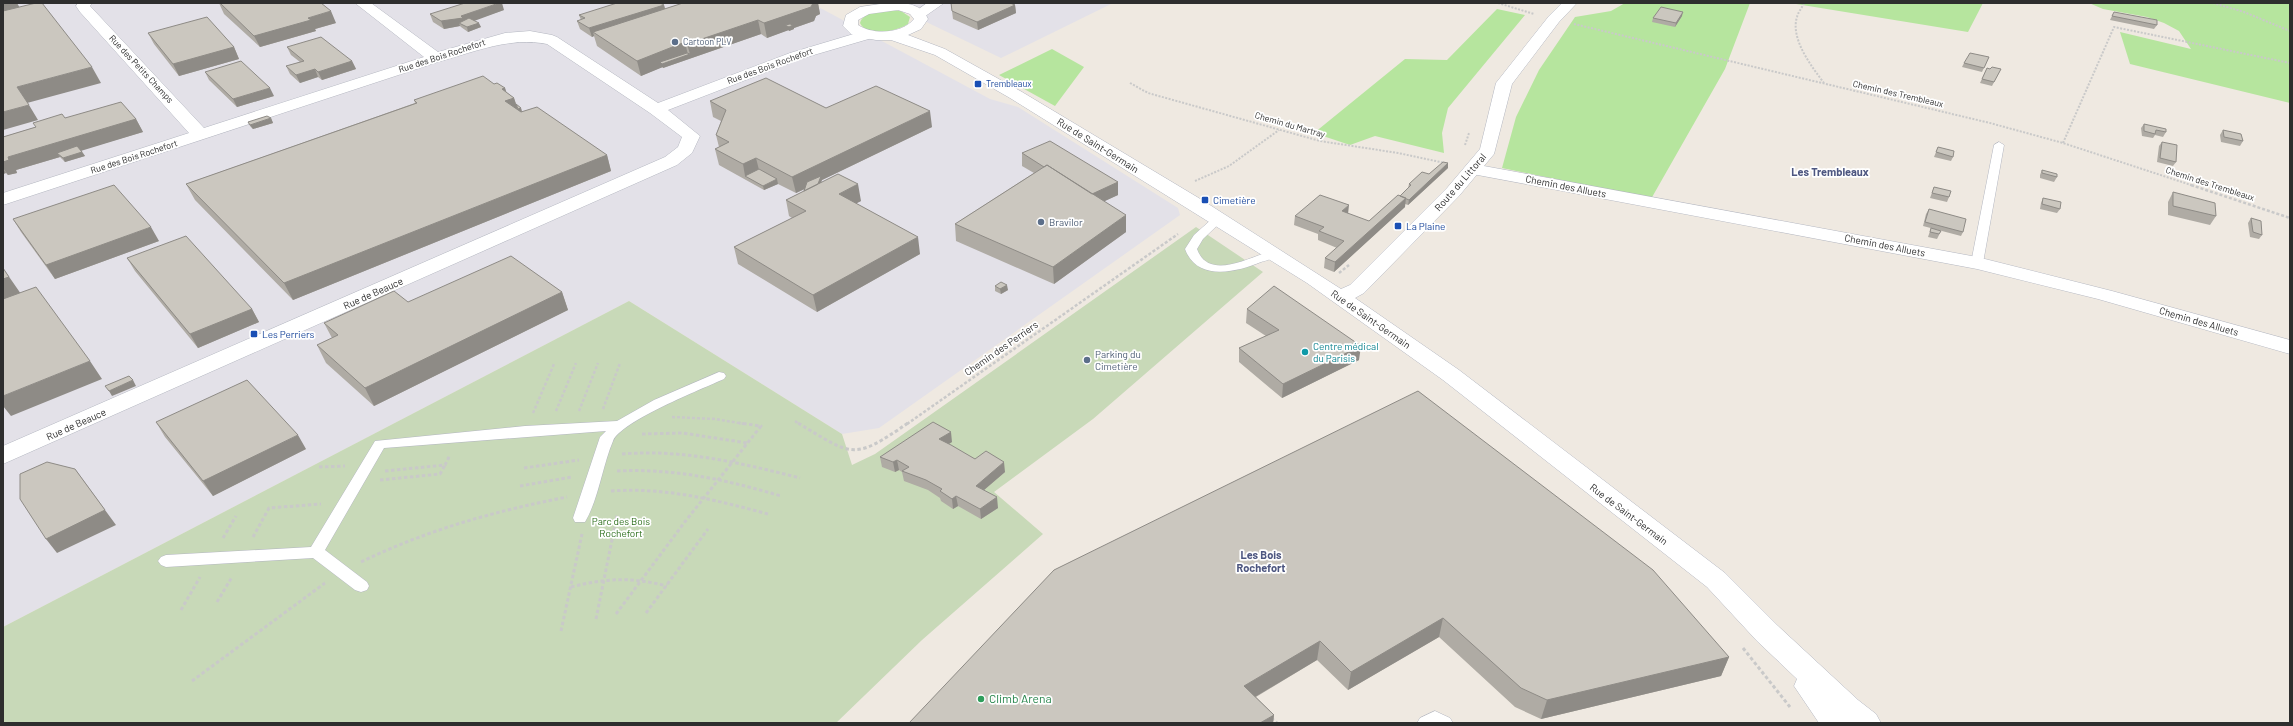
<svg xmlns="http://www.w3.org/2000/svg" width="2293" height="726" viewBox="0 0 2293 726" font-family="Barlow,sans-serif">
	<rect width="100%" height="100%" fill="#efe9e1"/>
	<path fill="#e3e1e8" d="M3,3H811L990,99L1018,107L1178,208L1180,215L879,428L842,434L629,301L3,627Z
		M887,3H1113L1001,58Z"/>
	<path fill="#b6e59e" d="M1625,3H1750L1725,69L1651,199L1502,168L1516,117L1539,70L1575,17L1611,11Z
		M1790,3H1983L1968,32Z
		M2089,3H2290V103L2130,64L2120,32L2191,49L2179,31L2164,23L2147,17L2103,9Z
		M1497,9L1525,15L1448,108L1442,133L1444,153L1375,136L1350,145L1314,133L1405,59L1447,60Z
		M893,10L901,11L910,17L908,24C897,31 867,38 860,23C864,10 883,12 893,10Z
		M1052,49L1084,67L1055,106L999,75Z"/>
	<path fill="#c8d9b8" d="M1196,227L1263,272L1093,419L994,492L1043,534L922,640L836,723H3V627L629,301L842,434L852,465L875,454Z"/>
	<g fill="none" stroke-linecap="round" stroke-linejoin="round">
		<defs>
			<path id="lane" d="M1999,142L2004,145L1983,263L1977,267L1971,263L1994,145Z
				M1218,216L1224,219L1203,239L1197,249C1209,282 1251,256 1272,251L1278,254C1274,259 1267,260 1261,262C1237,272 1197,282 1185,249L1194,235L1214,217Z
				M719,372L724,373L726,376L724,379C702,389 621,421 613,441C602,467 599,498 585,522H575L573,518L600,437L606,431L384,448L325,550L367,582L369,586L367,590L361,592L355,590L313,558L166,567L161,565L158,561L161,557L166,555L311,547L375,441L525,426L617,421L654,400Z
				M1435,711L1450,718L1453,723H1417L1420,718Z"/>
			<path id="street" d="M78,3H92L90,6L204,128L424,57L355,3H371L438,52L505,33L530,31L552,35L557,37L658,103L790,53L867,30L875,35L872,38L800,59L668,110L700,136L692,153L677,165L3,464V446L665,157L678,147L682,137L650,113L547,44C510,37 477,51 441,61L3,205V193L189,133L80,12L76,6Z
				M927,3H944L924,17H914L912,14Z
				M1473,164L1977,257L2112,291L2290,340V354L2098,299L1977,269L1467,173L1464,169L1467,165Z"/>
			<path id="secondary" d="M887,3C903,3 921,2 928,19L921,29L908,35L945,49L1022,92L1202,200L1341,289L1350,285L1447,188L1480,149L1496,83L1549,16L1562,3H1577L1559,22L1512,84L1494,154L1459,196L1364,293L1355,298L1459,370L1725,573L1777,625L1858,700L1876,714L1881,723H1819L1794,686L1797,679L1757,641L1707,587L1443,380L1307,283L1010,98L935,55L891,40H876L860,37L851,34L843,26L846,15L860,7ZM898,10L910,14L914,19C902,34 873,35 858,25V20L869,14Z"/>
		</defs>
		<use href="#lane" stroke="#b4b7c1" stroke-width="1"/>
		<use href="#street" stroke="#b4b7c1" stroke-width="1"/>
		<use href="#secondary" stroke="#b4b7c1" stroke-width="1"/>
		<path stroke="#c9c9c9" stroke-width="2" stroke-dasharray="2 1.5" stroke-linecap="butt" d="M1498,3L1534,14
			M1804,3C1802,8 1798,12 1797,17C1790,39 1812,67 1824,83
			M2213,3L2244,12L2290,31
			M1574,24L1990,123L2063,143L2194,186
			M1130,83L1148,93L1320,141L1398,153L1445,163
			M2063,143L2114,27L2290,63
			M1465,145L1469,133
			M1195,181L1229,166L1279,130"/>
		<path stroke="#c9c9c9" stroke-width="2.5" stroke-dasharray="3 2" stroke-linecap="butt" d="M2191,185L2290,218
			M1339,273L1349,265
			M603,409L620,363
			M556,411L576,363
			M579,411L598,363
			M533,413L554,364
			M672,417L715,419L745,424
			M795,421L799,424
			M907,424L1178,234"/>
		<path stroke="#c9c9c9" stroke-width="3" stroke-dasharray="3.5 2.5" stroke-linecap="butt" d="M798,423C853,456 853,461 908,423
			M642,434L683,433L747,443
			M622,454C684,449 741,463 800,478
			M319,467L345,466
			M524,468L579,460
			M385,471L445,465L450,455
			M617,471C674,468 727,480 781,496
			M380,480L440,474L445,465
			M520,486L572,477
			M611,491C665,487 716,500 768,514
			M253,537L269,508L321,504
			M223,538L236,516
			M361,562C427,530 495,511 567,497
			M571,587C607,578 631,577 667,586
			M217,602L232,577
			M181,610L200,577
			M646,613L708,529
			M616,614L684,523L761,426L739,423
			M596,619L617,515
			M561,631L582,534
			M1743,648L1790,707
			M192,681L325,583
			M1271,718L1277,723"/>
		<use href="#lane" fill="#fff" fill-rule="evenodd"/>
		<use href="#street" fill="#fff" fill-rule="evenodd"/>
		<use href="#secondary" fill="#fff" fill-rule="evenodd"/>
	</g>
	<path fill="#afaba4" d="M219,3L336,23L315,29L316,31L260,47L224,14Z
		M683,3H818L820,14L816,16L814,21L794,28V29L789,31L788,30L767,38L761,34L663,68L662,67L641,76L597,46L594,36L592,37L580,29L577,21L581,20L579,15L664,5L665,9Z
		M951,3L1015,5L1016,13L978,30L953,19Z
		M504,10L474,20L481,27L468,32L461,27L460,26L444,29L433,22L430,14Z
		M2114,12L2157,25L2154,29L2110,20Z
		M1682,16L1675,27L1652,22L1653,18Z
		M148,33L234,47L239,59L179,76L154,44Z
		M287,47L352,61L356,69L322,80L318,77L300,83L290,74L286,66L300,62L291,55Z
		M1989,57L1982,72L1962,67L1964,63Z
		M1987,68L1990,69H2001L1992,86L1980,83Z
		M205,72L274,96L237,107L209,80Z
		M494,84L505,88L506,92L514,98L516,104L521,108L522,112L607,155L611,171L293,300L195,200L186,184L415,103L414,100Z
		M710,101L826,108L932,127L822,180L821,182L861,201L856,203L920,254L817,312L738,264L734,247L792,218L789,216L786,200L804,191L805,189L796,193L778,184L764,190L719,165L715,149L719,147L716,135L721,121L713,117Z
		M65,118L136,119L143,132L81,150L85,156L65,162L60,157L16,170L17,173L8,175L6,173L3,174V137Z
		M271,118L273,123L253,129L250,126L248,122Z
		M2144,124L2166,132L2163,137L2155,135L2153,138L2142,136L2141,128Z
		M2223,130L2243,141L2240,146L2221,142L2220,135Z
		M2162,142L2176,162L2173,166L2157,162L2159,146Z
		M1938,147L1953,157L1951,161L1934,157Z
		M1022,153L1118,182V195L1104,201L1126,232L1054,284L956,241L955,224L1034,173L1022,166Z
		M1448,168L1408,205L1405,204V207L1334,272L1324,268L1325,258L1337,248L1318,240V234L1294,225L1295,216L1369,221L1400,196L1408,188L1409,184L1429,174Z
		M2042,170L2057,177L2054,182L2040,178V175Z
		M1934,187L1949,197L1947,202L1930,198Z
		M2173,192L2216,216L2210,225L2168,215V202Z
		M2043,198L2060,209L2057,213L2040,209L2041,203Z
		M1929,209L1963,232L1961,236L1923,226L1926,214Z
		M2251,218L2262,235L2259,239L2250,237L2248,223Z
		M13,219L159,241L55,279L21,232Z
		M1931,228L1941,231L1937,239L1928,237Z
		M127,258L252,309L259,322L198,348L135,271Z
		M995,286L1008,290L1001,294L995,291Z
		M562,292L568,310L374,406L326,363L317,345L332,338L324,323L408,302Z
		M1247,309L1359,360L1282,398L1239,362V348L1266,336L1246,323Z
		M1418,391L1729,657L1721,676L1541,719L1515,707L1439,637L1348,690L1317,660L1256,697L1274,715L1273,723H909Z
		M156,422L306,449L213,496L165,437Z
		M952,442L948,444L975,459L1005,472L984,490L998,508L981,519L958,506L953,509L941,501L940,498L928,490L904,481L902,472L899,470L895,472L882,467L880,457Z"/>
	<path fill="#8e8b86" d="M3,3H17L20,8L3,12Z
		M499,3H502L504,10L466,24L459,23L460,26L444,29L441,21L461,16Z
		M813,3H818L820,14L816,16L814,21L794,28V29L789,31V30L767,38L764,23Z
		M664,5L666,13L593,32L594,36L592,37L589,28Z
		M1015,5L1016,13L978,30L977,22Z
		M331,11L336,23L315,29L316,31L260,47L254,36L308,18Z
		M1683,12L1682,16L1675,27L1676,23Z
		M758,20L761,34L663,68V67L641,76L637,61L685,42L688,55L690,54L687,44Z
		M479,23L481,27L468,32L467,27Z
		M234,47L239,59L179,76L173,64Z
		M352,61L356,69L322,80L318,72Z
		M92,67L101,83L27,103L17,87Z
		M315,69L318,77L300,83L296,75Z
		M270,88L274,96L237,107L233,99Z
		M505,88L509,100L514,98L519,113L511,116L502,89Z
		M29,105L38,120L3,130V112Z
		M521,108L522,112L519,113L518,109Z
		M930,111L932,127L822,180L817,194L819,182L796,193L792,177Z
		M271,118L273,123L253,129L250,125Z
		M136,119L143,132L61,157L57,153L60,157L16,170L17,173L8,175L3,168V162L8,157Z
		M82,152L85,156L65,162L63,158Z
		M607,155L611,171L293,300L284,283Z
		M756,158L760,174L745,176L743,164Z
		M1448,163V168L1408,205L1409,200Z
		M3,169L6,173L3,174Z
		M777,179L778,184L764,190L763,186Z
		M1118,182V195L1090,208V195Z
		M858,184L861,201L842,211L839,194Z
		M1406,198L1405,207L1334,272L1335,262Z
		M1349,205L1348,214L1342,211Z
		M1126,215V232L1054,284L1053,267Z
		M151,227L159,241L55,279L46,265Z
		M918,237L920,254L817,312L813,295Z
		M3,268L21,294L3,311Z
		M1007,285L1008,290L1001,294L1000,289Z
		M562,292L568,310L374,406L365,388Z
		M252,309L259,322L198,348L190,334Z
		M1361,346L1359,360L1282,398L1283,384Z
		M90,361L102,379L11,416L3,406V396Z
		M133,380L136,386L112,396L109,391Z
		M951,432L952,442L941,449L939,439Z
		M298,435L306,449L213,496L203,481Z
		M897,460L899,470L895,472L893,462Z
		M1004,462L1005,472L977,496L976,486Z
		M75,469L116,525L57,553L46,539Z
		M956,496L958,506L953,509L952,499Z
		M997,497L998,508L981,519L980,509Z
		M1443,618L1439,637L1348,690L1351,672Z
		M1320,641L1317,660L1243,704L1244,686Z
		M1729,657L1721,676L1541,719L1547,700Z
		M1274,715L1273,723H1260Z"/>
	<path fill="#cbc7bf" stroke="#8e8b86" d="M36,3H42L92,67L17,87L29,105L3,112V11Z
		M220,3H321L331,11L308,18L311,20L254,36Z
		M465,3H499L461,16L463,18L441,21L430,14Z
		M617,3H660L664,5L589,28L577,21L585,18L579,15Z
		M683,3H813L811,7L764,23L758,20L687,44L685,42L637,61L593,32Z
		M951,3H1010L1015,5L977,22L952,11Z
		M1661,7L1683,12L1676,23L1653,18Z
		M2114,12L2157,20V25L2112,16Z
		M207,17L234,47L173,64L148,33Z
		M469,18L479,23L467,27L459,23Z
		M790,24L793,25L789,27L785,25Z
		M321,37L352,61L318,72L315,69L296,75L286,66L304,61L287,47Z
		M687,53L690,54L662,64L660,62Z
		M1970,53L1989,57L1984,68L1964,63Z
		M241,61L270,88L233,99L205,72Z
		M1992,67L2001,69L1994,82L1982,79L1987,68L1990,69Z
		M483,76L494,84L497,83L505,88L502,89L514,98L505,101L521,112L537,107L607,155L284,283L186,184L417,103L414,100Z
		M766,78L826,108L876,86L930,111L792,177L756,158L743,164L715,149L729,142L716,135L726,110L710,101Z
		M121,102L136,119L8,157L9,160L3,162V137L36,127L33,123L62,114L65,118Z
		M516,104L521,108L518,109Z
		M267,116L271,118L250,125L248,122Z
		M2144,124L2166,129V132L2156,130L2155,134L2144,131Z
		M2223,130L2241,134L2243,141L2224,137Z
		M1050,141L1118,182L1092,194L1047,165L1044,167L1022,153Z
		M2162,142L2177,145L2176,162L2160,158Z
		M77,146L82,152L63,158L57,153Z
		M1938,147L1954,151L1953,157L1936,152Z
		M1443,162L1448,163L1409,200L1400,196L1411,185L1409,184L1422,172L1429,174Z
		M1047,165L1126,215L1053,267L955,224Z
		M759,169L777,179L763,186L745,176Z
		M2042,170L2057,174V177L2042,173Z
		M838,174L858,184L839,194L918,237L813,295L734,247L806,211L786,200Z
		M821,176L818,184L804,191L807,182Z
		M114,185L151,227L46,265L13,219Z
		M1934,187L1951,191L1949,197L1932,193Z
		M2173,192L2215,203L2216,216L2173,206Z
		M1320,195L1349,205L1342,211L1369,221L1398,195L1406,198L1335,262L1325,258L1344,241L1319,231L1324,227L1295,216Z
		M2043,198L2061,202L2060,209L2042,204Z
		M1929,209L1966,219L1963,232L1925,222Z
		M2251,218L2261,221L2262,235L2253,232Z
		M1931,228L1941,231L1939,234L1930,232Z
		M186,236L252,309L190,334L127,258Z
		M511,256L562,292L365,388L317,345L338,335L324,323L394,291L408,302Z
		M3,268L9,277L3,279Z
		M1001,282L1007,285L1000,289L995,286Z
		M1274,286L1361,346L1283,384L1239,348L1279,330L1247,309Z
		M36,287L90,361L3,396V299Z
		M129,376L133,380L109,391L105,386Z
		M247,380L298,435L203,481L156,422Z
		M1418,391L1653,570L1729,657L1547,700L1521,688L1443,618L1351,672L1320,641L1244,686L1274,715L1260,723H909L1054,570Z
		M933,422L951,432L939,439L951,445L975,459L986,451L1004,462L976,486L997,497L980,509L956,496L952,499L940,491L942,489L926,480L902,471L909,467L897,460L893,462L880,457Z
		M47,462L75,469L105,510L46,539L20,499V474Z"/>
	<g fill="#5c6f8a" stroke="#fff" stroke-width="1.5">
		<circle cx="675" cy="42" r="4"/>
		<circle cx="1041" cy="222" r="4"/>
		<circle cx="1087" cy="360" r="4"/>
	</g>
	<g fill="#1a4fb4" stroke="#fff" stroke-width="1.5">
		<rect x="974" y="80" width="8" height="8" rx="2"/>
		<rect x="1201" y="196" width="8" height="8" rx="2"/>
		<rect x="1394" y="222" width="8" height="8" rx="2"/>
		<rect x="250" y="330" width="8" height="8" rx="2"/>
	</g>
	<circle fill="#0f9aa8" stroke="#fff" stroke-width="1.5" cx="1305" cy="352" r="4"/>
	<circle fill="#2e9e5b" stroke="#fff" stroke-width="1.5" cx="981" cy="699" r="4"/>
	<g text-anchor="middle" stroke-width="3.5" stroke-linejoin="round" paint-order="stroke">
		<g font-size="9" fill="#4e5e75" stroke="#fff" text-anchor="start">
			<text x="683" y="45">Cartoon PLV</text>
		</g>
		<g font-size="9" fill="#2e2e2e" stroke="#fff">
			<text transform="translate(442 56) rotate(-18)" y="3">Rue des Bois Rochefort</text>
			<text transform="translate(770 66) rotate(-20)" y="3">Rue des Bois Rochefort</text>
			<text transform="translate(141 69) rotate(47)" y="3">Rue des Petits Champs</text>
			<text transform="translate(1898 94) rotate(13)" y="3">Chemin des Trembleaux</text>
			<text transform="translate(1290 125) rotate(16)" y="3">Chemin du Martray</text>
			<text transform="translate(134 157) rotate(-18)" y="3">Rue des Bois Rochefort</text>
			<text transform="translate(2210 184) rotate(18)" y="3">Chemin des Trembleaux</text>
		</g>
		<g font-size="9" fill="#164399" stroke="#fff" text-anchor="start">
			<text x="986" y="87">Trembleaux</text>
		</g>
		<g font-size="10" fill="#2e2e2e" stroke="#fff">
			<text transform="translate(1098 145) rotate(32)" y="4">Rue de Saint-Germain</text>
			<text transform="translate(1460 182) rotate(-49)" y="4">Route du Littoral</text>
			<text transform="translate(1566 186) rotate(11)" y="4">Chemin des Alluets</text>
			<text transform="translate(1885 245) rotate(11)" y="4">Chemin des Alluets</text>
			<text transform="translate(373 293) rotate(-24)" y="4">Rue de Beauce</text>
			<text transform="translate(1371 319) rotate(35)" y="4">Rue de Saint-Germain</text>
			<text transform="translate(2199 321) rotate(16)" y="4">Chemin des Alluets</text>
			<text transform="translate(1001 348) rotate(-35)" y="4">Chemin des Perriers</text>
			<text transform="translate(76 424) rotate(-24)" y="4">Rue de Beauce</text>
			<text transform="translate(1629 514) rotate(37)" y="4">Rue de Saint-Germain</text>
		</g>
		<g font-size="10" fill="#164399" stroke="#fff" text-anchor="start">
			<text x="1213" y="204">Cimetière</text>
			<text x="1406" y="230">La Plaine</text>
			<text x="262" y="338">Les Perriers</text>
		</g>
		<g font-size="10" fill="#4e5e75" stroke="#fff" text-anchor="start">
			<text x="1049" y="226">Bravilor</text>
			<text x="1095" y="358">Parking du<tspan x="1095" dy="12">Cimetière</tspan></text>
		</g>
		<g font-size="10" fill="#0d838f" stroke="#fff" text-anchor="start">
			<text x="1313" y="350">Centre médical<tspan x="1313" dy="12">du Parisis</tspan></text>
		</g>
		<g font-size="10" fill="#2c6e1b" stroke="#fff">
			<text x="621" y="525">Parc des Bois<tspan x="621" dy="12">Rochefort</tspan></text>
		</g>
		<g font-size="11" font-weight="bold" fill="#4d5680" stroke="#fff">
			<text x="1830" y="176">Les Trembleaux</text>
			<text x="1261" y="559">Les Bois<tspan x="1261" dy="13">Rochefort</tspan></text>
		</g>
		<g font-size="12" fill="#27864d" stroke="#fff" text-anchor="start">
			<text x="989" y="703">Climb Arena</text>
		</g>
	</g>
	<rect width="2293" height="726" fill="none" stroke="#2e2e2e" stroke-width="8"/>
</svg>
